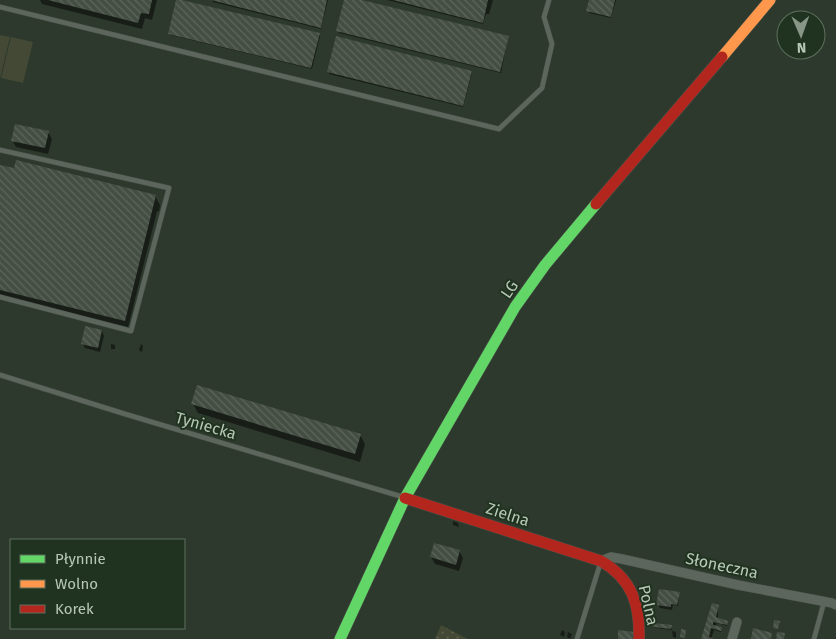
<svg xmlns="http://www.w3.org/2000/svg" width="836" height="639" viewBox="0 0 836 639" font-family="'Fira Sans',sans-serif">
	<defs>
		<pattern id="park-dots" width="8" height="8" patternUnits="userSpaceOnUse" patternTransform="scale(1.25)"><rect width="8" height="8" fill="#434935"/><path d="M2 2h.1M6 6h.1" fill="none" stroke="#5c6250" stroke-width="1.8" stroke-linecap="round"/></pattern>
		<pattern id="building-back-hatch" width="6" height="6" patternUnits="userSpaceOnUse" patternTransform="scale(1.25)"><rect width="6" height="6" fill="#444e43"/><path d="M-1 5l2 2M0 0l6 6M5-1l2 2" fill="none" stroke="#5d665c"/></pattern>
	</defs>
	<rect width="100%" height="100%" fill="#2d392c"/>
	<path fill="url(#park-dots)" d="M441,625L468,639H435Z"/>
	<path fill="#434935" d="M0,35L10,37L0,78Z
		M11,37L33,42L23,83L1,78Z"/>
	<path fill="#0007" d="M40,0H157L152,20L145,18L142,29L42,4Z
		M212,0H328L321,29L213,2Z
		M345,0H357L508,38L501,73L339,33Z
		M387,0H493L489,14H486L483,24Z
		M591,0H616L611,18L589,13Z
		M169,33L319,34L320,36L312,69L170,35Z
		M329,72H471L472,73L463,107L329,74Z
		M48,132L52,139L48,154L16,147L12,140Z
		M0,166L155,196L160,205L159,211H157L128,327L0,295Z
		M102,331L104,336L100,352L85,348L83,344Z
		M111,344L115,345V349H111Z
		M141,344L143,346L142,352L139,350Z
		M193,404L360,435L365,444L360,462L198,413Z
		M453,521L458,523L459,527L453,525Z
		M459,551L463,558L459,571L435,564L431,557Z
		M679,593L678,606L673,605L672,610L660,608L658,604Z
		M718,606V619L727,622V626L717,623L715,627L721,628V632L714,630L711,639H702Z
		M654,626L671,627L672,630L655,628Z
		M562,630L565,632L564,637L560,635Z
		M672,631L676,632V638L673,637Z
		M568,632L572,634L570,639L567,637Z"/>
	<path fill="url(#building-back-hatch)" d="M48,0H152L149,14L141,13L138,23Z
		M176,0H182L320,33L311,68L168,34Z
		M211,0H327L321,28Z
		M344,0H362L509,36L500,72L336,31Z
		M393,0H488L483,23Z
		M589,0H615L611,17L586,11Z
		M336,36L472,71L463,106L327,72Z
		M15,124L49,131L45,148L11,141Z
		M16,160L156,195L125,321L0,290V165L14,168Z
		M85,326L102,330L98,348L81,344Z
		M197,385L361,434L355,454L191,404Z
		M434,543L460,550L456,565L430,557Z
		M659,589L680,592L677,605L671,604V607L656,605Z
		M712,603L719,605L716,617L728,621L727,625L713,622V625L722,627L721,631L711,628L709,637L714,639H701Z
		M774,620L780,621L778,629L773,628Z
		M653,623L672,625L671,629L653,627Z
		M753,628L772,633L771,639H751Z
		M681,629L686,630L685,638L680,637Z
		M618,630L635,632L634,639H618Z
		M777,632L785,633L784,639H776Z"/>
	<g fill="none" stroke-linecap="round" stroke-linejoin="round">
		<defs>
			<path id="lane" d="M0,7L499,129L542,88L552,44L544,17L549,0
				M0,150L169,188L131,331L0,297
				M0,375L125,414L403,497
				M577,639L601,561
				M814,639L824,602"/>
			<path id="street" d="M601,561L611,557L622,559L738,585L832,603L836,605
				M732,639L737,622"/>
			<path id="fast" d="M340,639L405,498L515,307L545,265L596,204"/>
			<path id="slow" d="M722,57L770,0"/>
			<path id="jam" d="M596,204L722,57
				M405,498L601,561C632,579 640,604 639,639"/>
		</defs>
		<use href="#lane" stroke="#4a534a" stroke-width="5.5"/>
		<use href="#street" stroke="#4a534a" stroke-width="10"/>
		<use href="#fast" stroke="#4a534a" stroke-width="12"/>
		<use href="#slow" stroke="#4a534a" stroke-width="12"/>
		<use href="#jam" stroke="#4a534a" stroke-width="12"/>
		<use href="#lane" stroke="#5c665c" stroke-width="4.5"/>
		<use href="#street" stroke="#5c665c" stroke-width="9"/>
		<use href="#fast" stroke="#63d668" stroke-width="11"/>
		<use href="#slow" stroke="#ff974d" stroke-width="11"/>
		<use href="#jam" stroke="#b3261e" stroke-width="11"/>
	</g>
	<g text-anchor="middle" stroke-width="4" stroke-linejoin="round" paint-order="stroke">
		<g font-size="16" fill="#b7c8b7" stroke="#203320">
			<text transform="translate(509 289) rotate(-56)" y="6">LG</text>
			<text transform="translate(206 425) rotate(16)" y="6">Tyniecka</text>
			<text transform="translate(508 514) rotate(18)" y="6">Zielna</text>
			<text transform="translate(722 565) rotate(12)" y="6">Słoneczna</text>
			<text transform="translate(649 605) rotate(77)" y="6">Polna</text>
		</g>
	</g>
	<rect x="10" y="539" width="175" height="90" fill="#203320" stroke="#5c6f5c"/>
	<rect x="20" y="555" width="25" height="8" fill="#63d668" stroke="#5c6f5c"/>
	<text x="55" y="564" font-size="15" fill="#b7c8b7">Płynnie</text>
	<rect x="20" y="580" width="25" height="8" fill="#ff974d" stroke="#5c6f5c"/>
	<text x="55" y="589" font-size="15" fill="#b7c8b7">Wolno</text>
	<rect x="20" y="605" width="25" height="8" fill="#b3261e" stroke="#5c6f5c"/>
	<text x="55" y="614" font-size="15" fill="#b7c8b7">Korek</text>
	<g transform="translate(801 35) rotate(178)"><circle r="24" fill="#203320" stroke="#5c6f5c"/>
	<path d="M0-4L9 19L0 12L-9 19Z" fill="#879686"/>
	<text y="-8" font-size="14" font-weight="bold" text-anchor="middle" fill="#b7c8b7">N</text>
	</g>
</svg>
